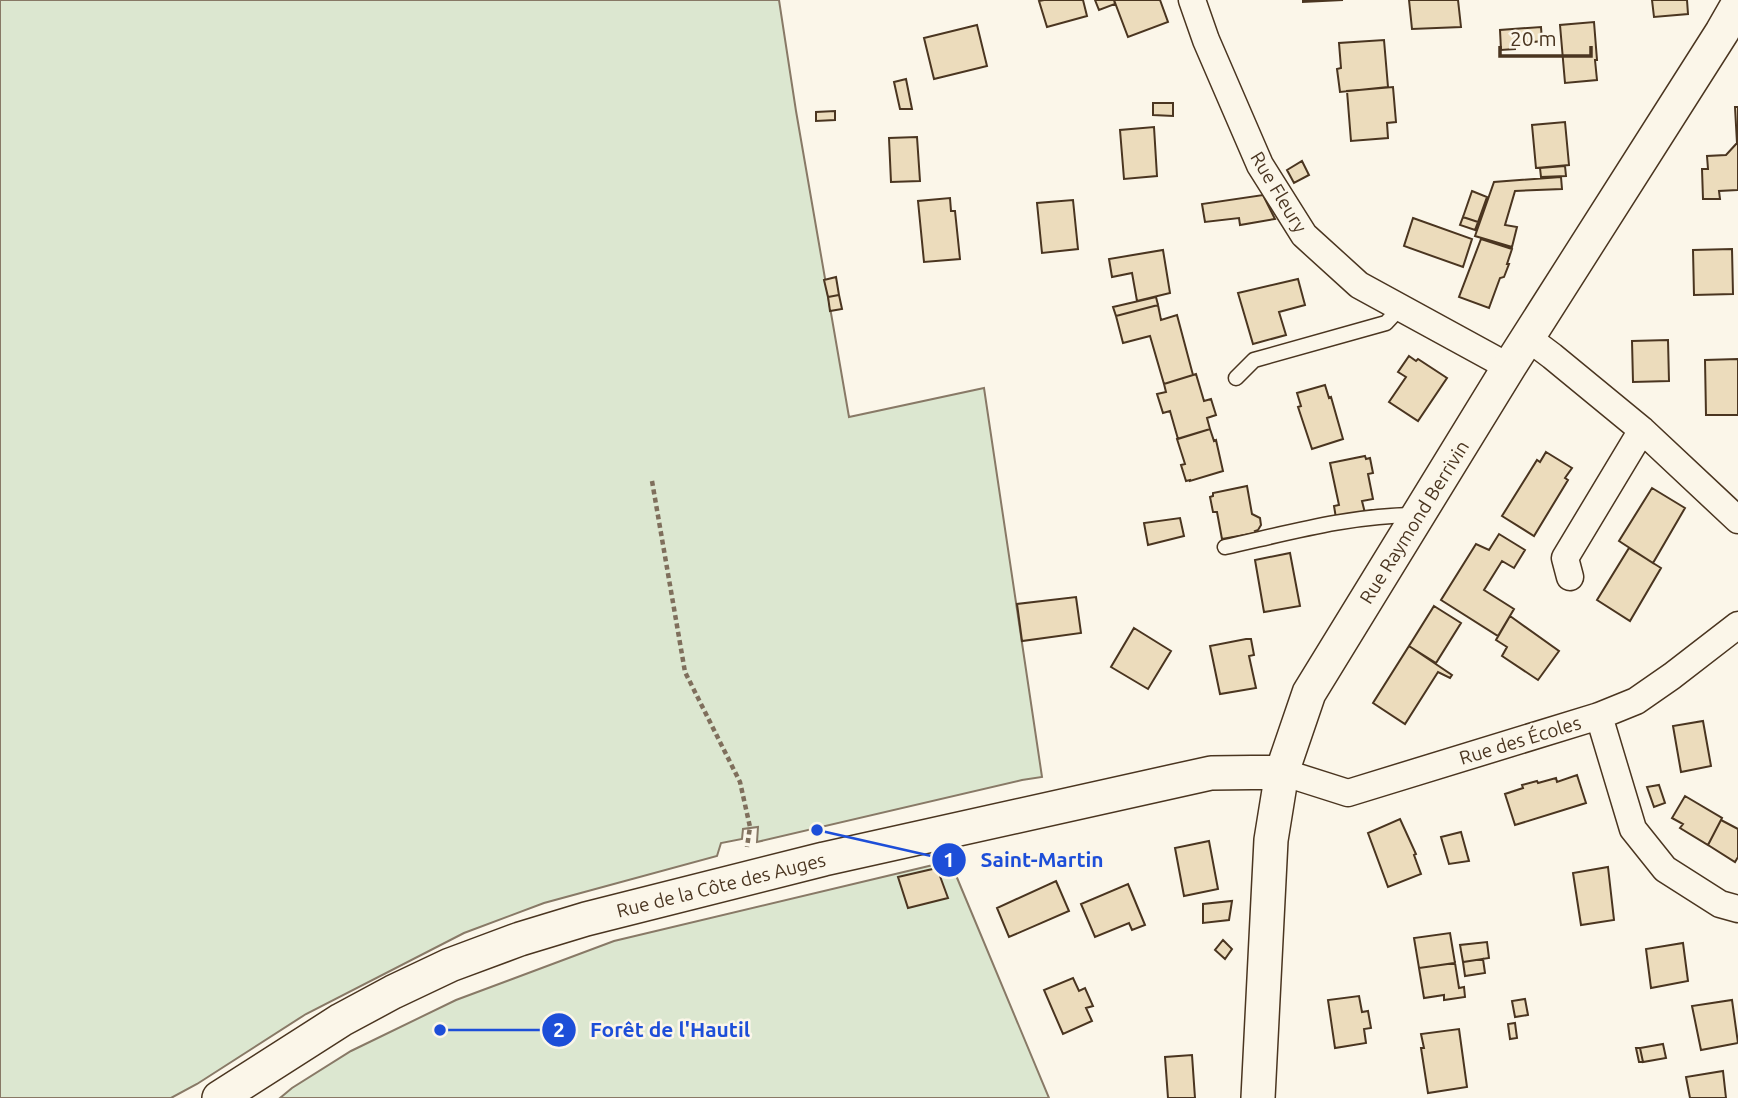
<svg xmlns="http://www.w3.org/2000/svg" width="1738" height="1098" viewBox="0 0 1738 1098" font-family="Ubuntu,sans-serif">
	<rect width="100%" height="100%" fill="#fbf6e9"/>
	<path fill="#dce7d0" stroke="#887966" stroke-width="2" d="M0,0H779L796,111L849,417L984,388L1042,777L1022,780L757,842L758,827L743,829L742,839L721,843L717,856L544,903L464,933L306,1014L197,1084L171,1098H0Z
		M950,861L1049,1098H280L292,1088L351,1051L456,1000L614,941Z"/>
	<path fill="#ecdcbc" stroke="#4a3520" stroke-width="2" d="M1044,0H1083L1087,16L1047,27L1039,1Z
		M1095,0H1114L1115,4L1099,10Z
		M1114,0H1160L1168,22L1128,37Z
		M1303,0H1343L1303,2Z
		M1409,0H1458L1461,27L1412,29Z
		M1652,0H1687L1688,14L1654,17Z
		M1594,22L1597,60H1595L1597,80L1565,83L1560,25Z
		M977,25L987,66L934,79L924,38Z
		M1541,27L1542,41L1515,44V49L1501,50L1500,30Z
		M1384,40L1388,87L1340,92L1337,69L1341,68L1339,43Z
		M906,79L912,109H900L894,82Z
		M1393,87L1396,122L1387,123L1388,138L1351,141L1347,91Z
		M1153,103H1173V116L1153,115Z
		M1735,107H1738V190L1719,191L1720,199H1703L1702,169H1708L1707,156L1726,155L1737,143Z
		M835,111V120L816,121V112Z
		M1565,122L1569,165L1536,168L1532,125Z
		M1154,127L1157,176L1124,179L1120,130Z
		M917,137L920,181L891,182L889,138Z
		M1302,161L1309,175L1294,183L1287,170Z
		M1565,166L1566,176L1541,177L1540,168Z
		M1561,177L1562,189L1515,191L1505,225L1517,227L1512,247L1475,236L1494,182Z
		M1472,191L1487,197L1478,222L1463,217Z
		M1263,195L1275,219L1240,225L1239,218L1205,222L1202,204Z
		M950,198L951,211H955L960,259L924,262L918,201Z
		M1073,200L1078,249L1042,253L1037,203Z
		M1463,217L1478,222L1475,230L1460,225Z
		M1413,218L1472,239L1463,267L1404,246Z
		M1481,239L1512,249L1507,264H1509L1504,277L1500,278L1489,308L1459,297Z
		M1732,249L1733,294L1694,295L1693,250Z
		M1163,250L1170,293L1137,301L1132,273L1112,277L1109,259Z
		M836,277L839,295L828,297L824,280Z
		M1298,279L1305,305L1279,312L1286,335L1253,344L1238,293Z
		M839,295L842,309L830,311L828,297Z
		M1156,297L1158,305L1116,316L1113,307Z
		M1158,305L1161,320L1177,315L1193,375L1164,384L1150,336L1123,343L1116,316Z
		M1668,340L1669,381L1633,382L1632,341Z
		M1409,356L1416,361L1418,359L1447,378L1418,421L1389,402L1406,377L1398,372Z
		M1738,359V415H1706L1705,360Z
		M1196,374L1204,401L1211,399L1216,415L1207,418L1210,429L1178,439L1170,411L1163,413L1157,394L1166,392L1164,384Z
		M1325,385L1329,398L1331,397L1343,439L1312,449L1298,407L1301,406L1297,393Z
		M1210,429L1214,441L1216,440L1223,471L1190,481V480L1186,481L1181,465L1185,464L1177,439Z
		M1546,452L1572,468L1565,478L1568,480L1534,536L1502,516L1537,460L1540,462Z
		M1365,456L1366,459L1370,458L1373,473L1368,474L1373,499L1362,501L1365,513L1336,518L1334,506L1339,505L1330,463Z
		M1247,486L1252,514L1260,518L1261,525L1258,530L1255,531L1256,533L1222,539L1217,512H1213L1210,497L1213,496V493Z
		M1652,488L1685,508L1653,563L1619,541Z
		M1180,518L1184,536L1148,545L1144,523Z
		M1499,534L1525,550L1514,568L1502,561L1484,590L1514,609L1498,636L1441,600L1476,544L1489,550Z
		M1629,548L1661,568L1630,621L1597,600Z
		M1290,553L1300,606L1264,612L1255,560Z
		M1076,597L1081,633L1022,641L1017,604Z
		M1434,606L1461,623L1436,663L1409,646Z
		M1510,616L1559,651L1538,680L1502,656L1507,647L1496,640Z
		M1134,628L1171,651L1148,689L1111,667Z
		M1246,639H1251L1254,655L1249,656L1256,688L1220,694L1210,646Z
		M1409,646L1452,675L1450,678L1438,672L1405,724L1373,703Z
		M1703,721L1711,766L1681,772L1673,726Z
		M1577,775L1586,803L1515,825L1505,794L1523,788L1522,785L1537,781L1538,783L1556,778L1557,782Z
		M1659,785L1665,803L1654,807L1647,787Z
		M1685,796L1722,818L1708,845L1680,828L1683,824L1672,818Z
		M1400,819L1416,854L1414,855L1421,874L1388,887L1368,833Z
		M1721,820L1738,829V857L1735,862L1708,845Z
		M1461,832L1469,861L1449,864L1441,837Z
		M1209,841L1218,889L1184,896L1175,848Z
		M1608,867L1614,920L1581,925L1573,873Z
		M937,868L948,898L908,908L898,877Z
		M1056,881L1069,911L1009,937L997,908Z
		M1128,884L1145,925L1132,930L1129,923L1095,937L1081,904Z
		M1232,901L1229,920L1203,923V904Z
		M1450,933L1455,963L1419,968L1414,938Z
		M1223,940L1232,949L1225,959L1215,950Z
		M1487,942L1489,958L1463,962L1460,945Z
		M1683,943L1688,981L1651,988L1646,949Z
		M1483,959L1485,973L1465,976L1463,962Z
		M1455,963L1459,988L1464,987L1465,997L1444,1000V995L1424,998L1419,968Z
		M1073,978L1079,991L1085,988L1093,1006L1086,1008L1092,1021L1063,1034L1044,990Z
		M1359,996L1362,1012L1368,1011L1371,1028L1364,1029L1366,1043L1335,1048L1328,1000Z
		M1525,999L1528,1015L1515,1017L1512,1001Z
		M1732,1000L1738,1043L1701,1050L1692,1006Z
		M1515,1023L1517,1038L1510,1039L1508,1024Z
		M1459,1029L1467,1087L1428,1093L1421,1048H1424L1421,1034Z
		M1663,1044L1666,1058L1643,1062L1640,1048Z
		M1636,1048H1640L1643,1062H1639Z
		M1192,1055L1195,1098H1168L1165,1057Z
		M1723,1071L1726,1098H1690L1686,1077Z"/>
	<g fill="none" stroke-linecap="round" stroke-linejoin="round">
		<defs>
			<path id="service" d="M1236,378L1254,360L1386,323L1401,307
				M1225,547C1288,533 1352,515 1416,515"/>
			<path id="minor" d="M1192,0L1206,40L1260,165L1304,235L1359,285L1509,367
				M1528,338L1552,356L1642,430L1738,520
				M1570,577L1565,558L1642,430
				M1599,716L1633,829L1665,869L1720,904L1738,909
				M1282,772L1348,793L1599,716L1636,701L1672,676L1738,625"/>
			<path id="tertiary" d="M219,1098L341,1020L393,992L450,965L520,939L586,919L824,859L1211,773L1282,772
				M1258,1098L1271,840L1282,772L1309,693L1509,367L1722,32L1738,4"/>
		</defs>
		<use href="#service" stroke="#4a3520" stroke-width="17"/>
		<use href="#minor" stroke="#4a3520" stroke-width="29"/>
		<use href="#tertiary" stroke="#4a3520" stroke-width="36"/>
		<path stroke="#7f6f5c" stroke-width="4.5" stroke-dasharray="5 3.5" stroke-linecap="butt" d="M652,481L685,672L740,782L750,827L747,847"/>
		<use href="#service" stroke="#fbf6e9" stroke-width="14"/>
		<use href="#minor" stroke="#fbf6e9" stroke-width="26"/>
		<use href="#tertiary" stroke="#fbf6e9" stroke-width="33"/>
	</g>
	<g text-anchor="middle" stroke-width="5" stroke-linejoin="round" paint-order="stroke">
		<g font-size="19" fill="#4a3520" stroke="#fbf6e9">
			<text transform="translate(1279 192) rotate(59)" y="7">Rue Fleury</text>
			<text transform="translate(1414 522) rotate(-58)" y="7">Rue Raymond Berrivin</text>
			<text transform="translate(1520 740) rotate(-17)" y="7">Rue des Écoles</text>
			<text transform="translate(721 885) rotate(-14)" y="7">Rue de la Côte des Auges</text>
		</g>
	</g>
	<path fill="none" stroke="#1d4ed8" stroke-width="2.5" d="M817 830L949 860M440 1030L559 1030"/>
	<g fill="#1d4ed8" stroke="#fbf6e9" stroke-width="2.5">
		<circle cx="817" cy="830" r="7"/>
		<circle cx="440" cy="1030" r="7"/>
		<circle cx="949" cy="860" r="18"/>
		<circle cx="559" cy="1030" r="18"/>
	</g>
	<g font-size="21" text-anchor="middle" font-weight="bold" fill="#fff">
		<text x="949" y="867">1</text>
		<text x="559" y="1037">2</text>
	</g>
	<g font-size="21" text-anchor="middle" font-weight="bold" fill="#1d4ed8" stroke="#fbf6e9" stroke-width="5" stroke-linejoin="round" paint-order="stroke">
		<text x="1042" y="867">Saint-Martin</text>
		<text x="670" y="1037">Forêt de l'Hautil</text>
	</g>
	<path d="M1500 46v10h91v-10" fill="none" stroke="#4a3520" stroke-width="3.5"/>
	<text x="1510" y="46" font-size="21" fill="#4a3520" stroke="#fbf6e9" stroke-width="5" paint-order="stroke">20 m</text>
</svg>
